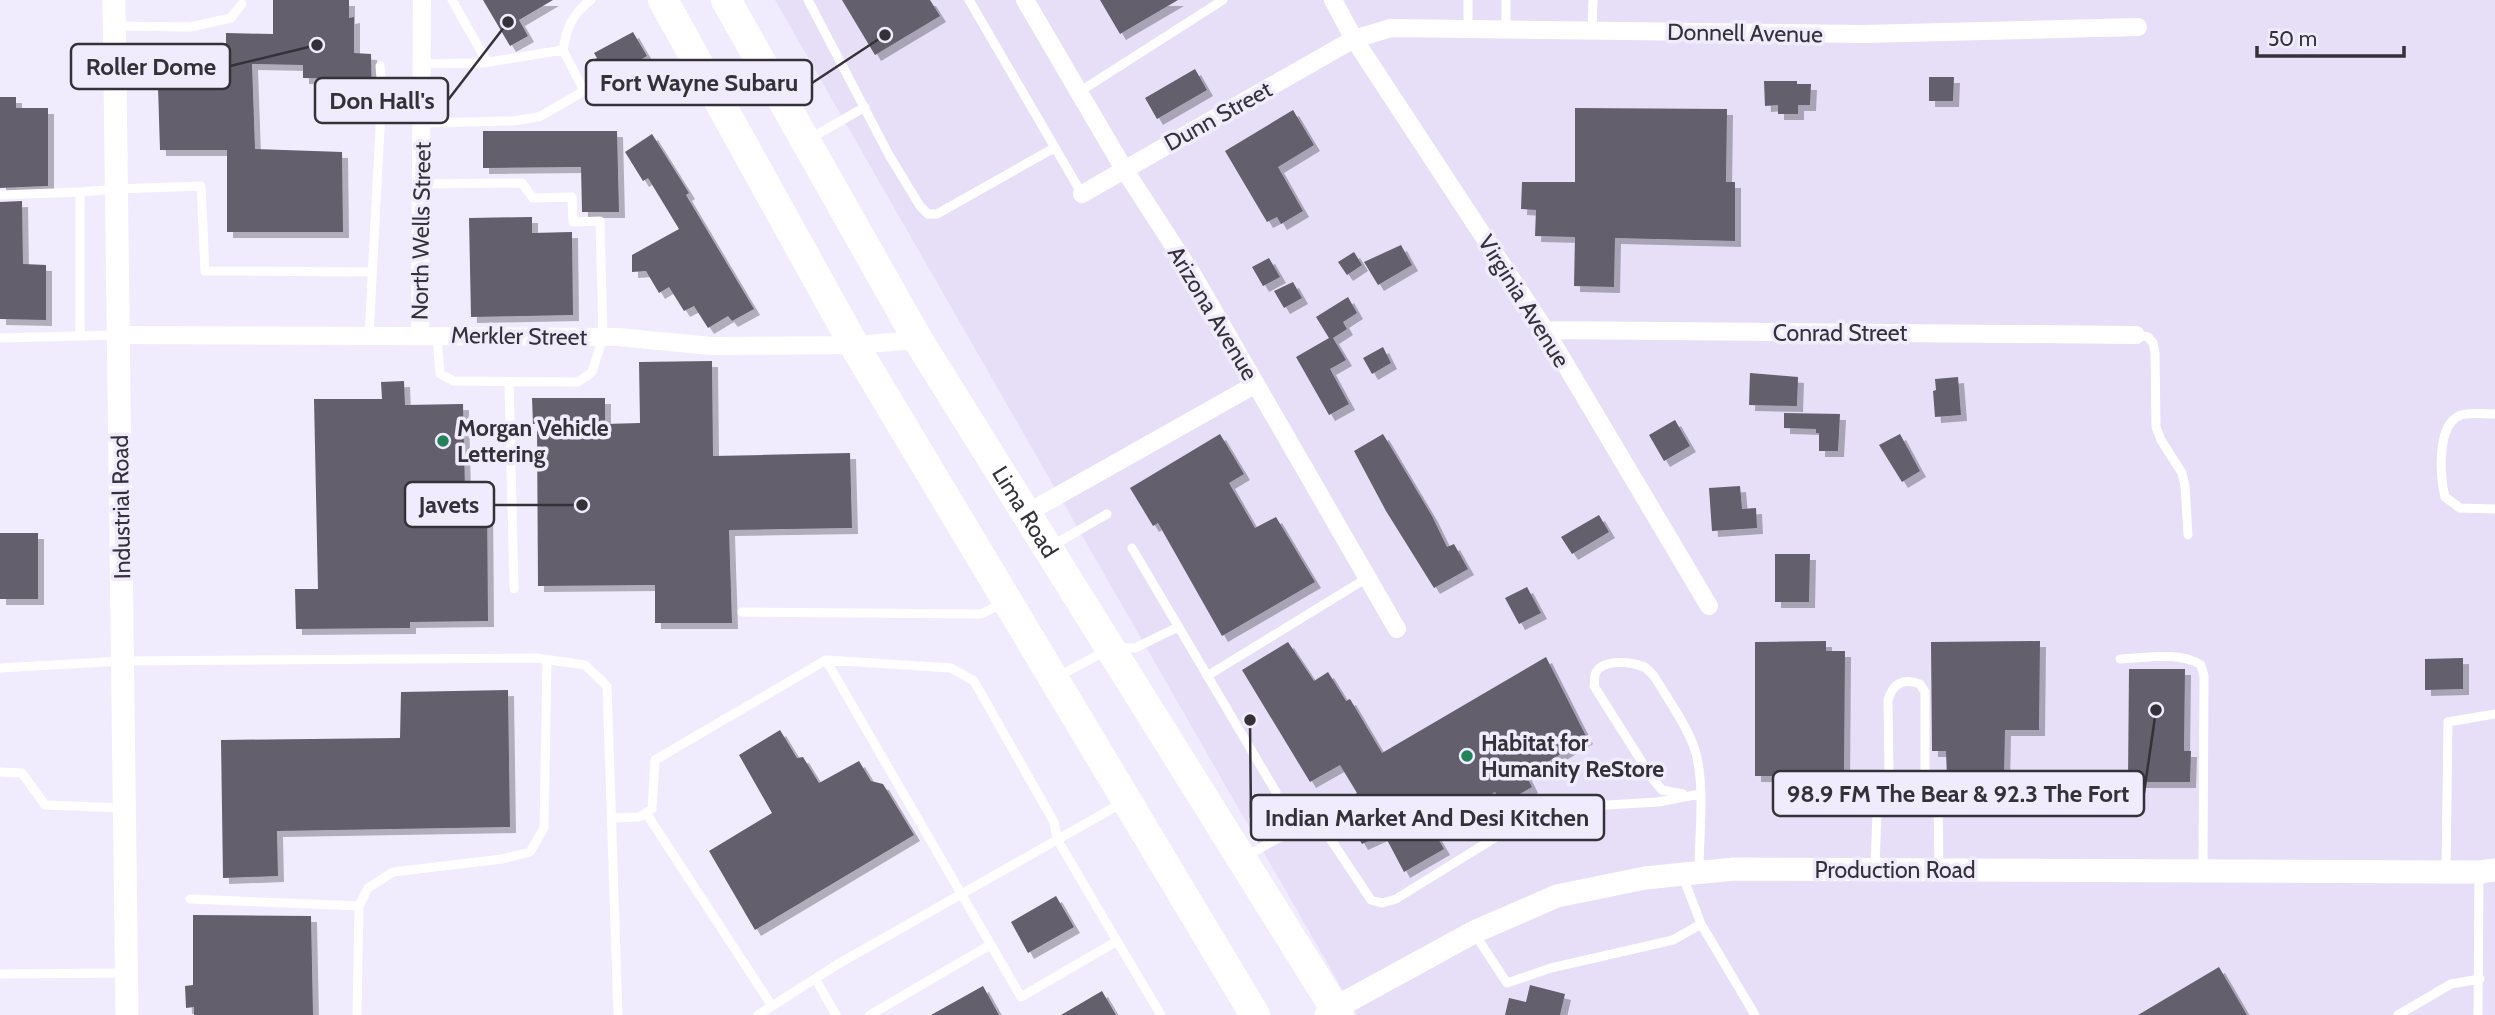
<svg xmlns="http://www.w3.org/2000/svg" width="2495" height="1015" viewBox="0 0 2495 1015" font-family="Cabin,sans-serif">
	<defs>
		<filter id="shadow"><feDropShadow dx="6" dy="6" stdDeviation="0" flood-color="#0004"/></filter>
	</defs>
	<rect width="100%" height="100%" fill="#f1ecfd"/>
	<path fill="#e6dff7" d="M775,0H2495V1015H1357Z"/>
	<path fill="#635e6d" filter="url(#shadow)" d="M273,0H349V18L354,17V53L371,54L372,107L348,106L347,79L303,78V65L252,64L255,149L342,152L343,232H227V150H160L157,55H226V33L273,34Z
		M483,0H553L519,20L528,36L510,46Z
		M842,0H930L940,16L875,55Z
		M1100,0H1178L1120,34Z
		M633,32L647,56L605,80L599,77L588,63L597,58L594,53Z
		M1195,69L1207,90L1157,119L1145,98Z
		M1929,77H1954L1953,101H1929Z
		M1764,81H1797V84H1811L1810,105H1798V114H1778V105L1765,106Z
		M0,97H16V108H48V186L0,188Z
		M1575,108L1727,109L1726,182H1735V241L1615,238L1614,287L1574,286L1575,237L1535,236L1536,210L1521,209L1522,182H1575Z
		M1293,110L1314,145L1278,167L1303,211L1281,224L1277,217L1267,222L1225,151Z
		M483,131H617L619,212H582L581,167L483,168Z
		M652,134L689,193L686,195L754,309L732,321L728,316L708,328L694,306L684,311L669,287L659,293L646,271L632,272V255L679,229L648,178L643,181L625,152Z
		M22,201L23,264L46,265V320L0,319V202Z
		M532,217V233L572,232L573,315L471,317L469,218Z
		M1401,245L1412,265L1378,285L1364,262Z
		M1354,252L1362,265L1347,275L1338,262Z
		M1269,258L1280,277L1263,286L1252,267Z
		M1293,282L1302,298L1284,308L1274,291Z
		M1348,297L1357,313L1343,322L1347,329L1333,338L1346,360L1330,369L1349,404L1329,415L1296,357L1329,338L1316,317Z
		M1383,347L1391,363L1372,374L1363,358Z
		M712,361L713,456L850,453L852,528L729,530L732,623H655V585L538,586L537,424H533L532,398H605V424L640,423L639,362Z
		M1750,373L1798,377L1797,406L1749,405Z
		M1958,377L1961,415L1935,417L1933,391L1936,390L1935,379Z
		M404,381L405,405L463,404L465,489H487L488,621L410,622V628L296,629L295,589H318L314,399H382L381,382Z
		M1784,413L1840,414L1838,451H1819V433H1816V429L1784,428Z
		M1675,420L1690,446L1664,461L1649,435Z
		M1220,434L1244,474L1229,483L1255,528L1276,517L1315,582L1222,636L1158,523L1153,526L1130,488Z
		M1383,434L1432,516L1447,547L1454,544L1468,569L1434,588L1386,511L1354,451Z
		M1900,434L1920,471L1902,482L1879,445Z
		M1740,486L1742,509L1756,508L1757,528L1712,531L1709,488Z
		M1599,515L1609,532L1572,554L1561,537Z
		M0,533H38V599H0Z
		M1775,554H1810L1809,602H1775Z
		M1527,587L1541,613L1519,624L1505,598Z
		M1826,641V651H1845L1844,777L1755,776V642Z
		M2040,641L2039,730H2005L2004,778L1947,777L1946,751H1932L1931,642Z
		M1288,642L1314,681L1328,672L1346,701L1350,699L1382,753L1546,657L1587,738L1526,775L1532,787L1502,804L1495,792L1433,830L1444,849L1404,872L1384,834L1362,844L1339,805L1357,793L1340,765L1310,782L1242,670Z
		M2463,658V689L2425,690V659Z
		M2129,669H2185L2184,751H2191L2190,782H2128Z
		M508,690L510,827L277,831L278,876L223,878L221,740L400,738L401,692Z
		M780,730L797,758L803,757L819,783L859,761L871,781L883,784L914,835L755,930L709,851L772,813L739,755Z
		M1056,896L1074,927L1028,953L1011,922Z
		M193,915L311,916L313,1015H194V1007L186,1008L185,986L193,985Z
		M2219,967L2247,1015H2138Z
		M1530,985L1565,994L1560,1015H1505L1509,998L1526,1002Z
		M983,986L999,1015H931Z
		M1102,991L1116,1015H1061Z"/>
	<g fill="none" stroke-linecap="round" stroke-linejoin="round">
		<path stroke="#fff" stroke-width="9" d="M452,0L487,62
			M808,0L889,155L920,206L928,214H937L1054,148
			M969,0L1082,194
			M115,26L190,27L231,18L242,4
			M1468,29V0
			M1506,30V0
			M1592,31L1593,0
			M422,64L483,63L563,50
			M380,66L382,91
			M584,91L563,50C567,27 572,14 591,0
			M1079,92L1223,0
			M422,123L513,121L539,117L584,91L599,94H618L691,58
			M811,138L865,107
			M422,184L522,183L533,198L572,197L573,222L600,221L603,337L592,372L578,382L454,381L440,374L437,336
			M0,195L80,192
			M369,335L382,91H422
			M2136,335L2148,337L2153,343L2155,352L2156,427L2161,440L2182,473L2185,486L2188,535
			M80,336V192L117,189L201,186L205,271L372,272
			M0,338L117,335
			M509,382L514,589
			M2495,414C2485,414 2471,412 2461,415C2436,424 2440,476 2445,497L2460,508L2495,509
			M1050,547L1107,514
			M1132,548L1276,792
			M742,612L981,614L1003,603
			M2120,659C2147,658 2178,651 2201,665L2204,676L2203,869
			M0,668L123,661L537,658L585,665L607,686L618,1015
			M1059,676L1111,648H1135L1178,627
			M1207,676L1367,578
			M0,772L22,773L45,805L122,808
			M1683,794L1662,790L1652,778L1594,686C1595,682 1594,678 1595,675C1600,658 1634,661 1646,668C1647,669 1653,675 1654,676C1667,698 1685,722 1694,747C1706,782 1699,834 1699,871
			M646,813L772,1006
			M612,818L639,817L652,809L655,760L826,660L951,668L974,681L1054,822L1057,839L1117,941L1021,997L826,660
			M1245,857C1270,843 1301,819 1329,837L1371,900L1382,903L1396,899L1535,813L1556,808L1658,802L1700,794
			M1875,868L1877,812L1889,773L1888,700C1893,683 1903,678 1920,684L1925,692V772L1938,797L1939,869
			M2446,872L2448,722L2495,714
			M1682,874L1701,924L1755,1015
			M190,899L359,906L357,1015
			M359,906L368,888L393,872L502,859L530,852L544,828L547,660
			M1474,933L1507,983L1551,968L1673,940L1701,924
			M1117,941L1161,1015
			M0,974L124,973
			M816,980L836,1015
			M758,1015L838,964L1122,803
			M870,1015L990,945
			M2398,1015L2451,984L2480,979
			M2478,1015L2479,874"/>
		<path stroke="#fff" stroke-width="18" d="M1025,0L1124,169L1194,277L1397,629
			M1333,0L1354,39L1545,330L1709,606
			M1082,194L1354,39L1391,28L1864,34L2138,27
			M1545,330L2136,335
			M119,335L618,337L711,346L854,345L918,340
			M420,336L422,0
			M1027,513L1256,384"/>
		<path stroke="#fff" stroke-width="23" d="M114,0L127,1015
			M1326,1015L1335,1008L1474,932L1557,896L1645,878L1734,869L2446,872H2479L2495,870"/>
		<g stroke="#fff" stroke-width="30">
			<path d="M663,0L854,345L1255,1015"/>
			<path id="s1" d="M726,0L918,340L1339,1015"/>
		</g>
	</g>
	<g fill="#22825a" stroke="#f1ecfd" stroke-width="2.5">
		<circle cx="443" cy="441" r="7"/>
		<circle cx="1467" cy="756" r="7"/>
	</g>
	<g text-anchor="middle" stroke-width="7" stroke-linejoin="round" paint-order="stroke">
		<g font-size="23" fill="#343238" stroke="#f1ecfd">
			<text transform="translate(1745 33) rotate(1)" y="8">Donnell Avenue</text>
			<text transform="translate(1218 116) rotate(-29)" y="8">Dunn Street</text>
			<text transform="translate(421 231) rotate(-89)" y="8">North Wells Street</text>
			<text transform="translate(1524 301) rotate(58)" y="8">Virginia Avenue</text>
			<text transform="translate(1213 313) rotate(59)" y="8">Arizona Avenue</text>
			<text x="1840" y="341">Conrad Street</text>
			<text transform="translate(519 336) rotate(1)" y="8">Merkler Street</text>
			<text transform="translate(121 507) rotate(-91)" y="8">Industrial Road</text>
			<text dy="8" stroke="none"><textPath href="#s1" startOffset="593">Lima Road</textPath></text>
			<text x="1895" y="878">Production Road</text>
		</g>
		<g font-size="23" font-weight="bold" fill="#343238" stroke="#f1ecfd" text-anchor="start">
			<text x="457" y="436">Morgan Vehicle<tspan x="457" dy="26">Lettering</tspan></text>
			<text x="1481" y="751">Habitat for<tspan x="1481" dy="26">Humanity ReStore</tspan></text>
		</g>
	</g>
	<path fill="none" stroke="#343238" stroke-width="2.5" d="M317 45L230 66M885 35L812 83M508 22L448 100M582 505L494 505M2156 710L2144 793M1250 720L1251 818"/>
	<g fill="#343238" stroke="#f1ecfd" stroke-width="2.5">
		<circle cx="317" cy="45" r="7"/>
		<circle cx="885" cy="35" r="7"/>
		<circle cx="508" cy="22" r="7"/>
		<circle cx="582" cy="505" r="7"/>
		<circle cx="2156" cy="710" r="7"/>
		<circle cx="1250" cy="720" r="7"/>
	</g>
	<g fill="#f1ecfd" stroke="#343238" stroke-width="2.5">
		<rect x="71" y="44" width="159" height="45" rx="7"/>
		<rect x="586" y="60" width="226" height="45" rx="7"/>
		<rect x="315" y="78" width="133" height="45" rx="7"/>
		<rect x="405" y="482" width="89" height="45" rx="7"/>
		<rect x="1773" y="771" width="371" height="45" rx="7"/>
		<rect x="1251" y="795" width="353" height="45" rx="7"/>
	</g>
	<g font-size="24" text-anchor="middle" font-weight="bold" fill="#343238">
		<text x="151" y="75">Roller Dome</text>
		<text x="699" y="91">Fort Wayne Subaru</text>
		<text x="382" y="109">Don Hall's</text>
		<text x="449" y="513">Javets</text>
		<text x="1958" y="802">98.9 FM The Bear &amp; 92.3 The Fort</text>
		<text x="1427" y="826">Indian Market And Desi Kitchen</text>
	</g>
	<path d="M2257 46v10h147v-10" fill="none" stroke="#343238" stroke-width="3.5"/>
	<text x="2268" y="46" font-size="21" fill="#343238" stroke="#f1ecfd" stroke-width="5" paint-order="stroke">50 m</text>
</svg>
